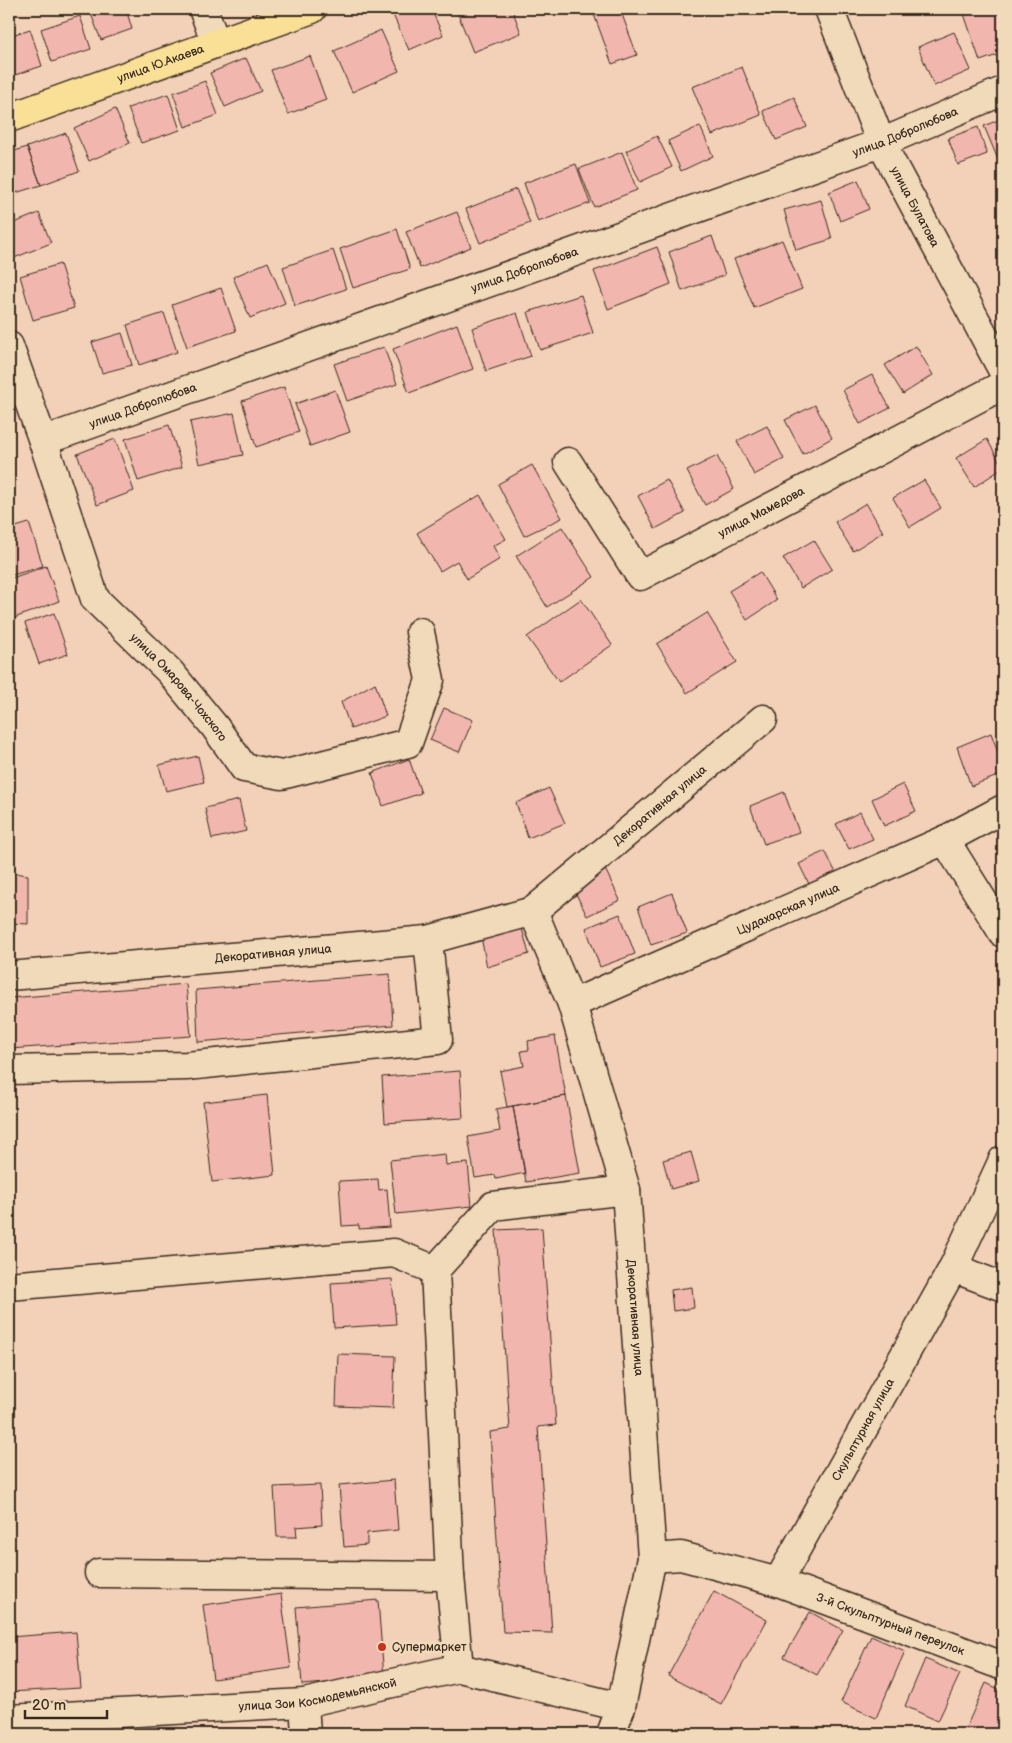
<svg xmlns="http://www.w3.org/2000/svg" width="1012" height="1743" viewBox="0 0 1012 1743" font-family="'Balsamiq Sans',sans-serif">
	<rect width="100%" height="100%" fill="#f3d1b8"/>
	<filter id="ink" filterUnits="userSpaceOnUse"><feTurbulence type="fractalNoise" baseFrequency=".02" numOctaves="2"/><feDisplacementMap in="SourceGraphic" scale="10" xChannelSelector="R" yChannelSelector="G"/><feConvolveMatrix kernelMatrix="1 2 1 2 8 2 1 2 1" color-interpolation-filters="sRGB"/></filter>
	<g filter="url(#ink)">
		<path fill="#f1b7af" stroke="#3b2a1e" d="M108,9H126L132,29L101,40L91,14Z
			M407,9H431L443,35L409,50L393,15Z
			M456,9H512L521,33L473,52Z
			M592,9H620L637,55L612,64Z
			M981,9H1003V53L980,61L964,14Z
			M80,16L91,49L52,62L41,29Z
			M30,29L42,66L9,77V36Z
			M381,30L399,71L352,92L334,51Z
			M954,32L971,70L934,86L918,47Z
			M310,56L326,100L288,114L271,70Z
			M246,58L261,91L225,107L210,73Z
			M742,67L761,115L712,135L692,87Z
			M205,81L218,115L185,127L173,93Z
			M168,94L180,130L141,143L128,108Z
			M794,97L807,127L776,140L763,111Z
			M115,109L130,143L89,161L74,128Z
			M1003,118V161L999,162L984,126Z
			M700,126L713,156L681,171L668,141Z
			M978,127L987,154L958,165L948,138Z
			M66,133L79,171L41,185L27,147Z
			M657,136L672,167L640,182L626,151Z
			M27,147L41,185L9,195V153Z
			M622,152L637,190L594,207L579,169Z
			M576,164L590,203L538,222L524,183Z
			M858,180L869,209L840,221L829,192Z
			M516,189L530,223L480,243L466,209Z
			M821,200L832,239L796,250L784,210Z
			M457,212L471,247L420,268L406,232Z
			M39,213L51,243L14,258L9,245V225Z
			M397,229L410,269L353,288L340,249Z
			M712,236L725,275L682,291L669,252Z
			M782,240L802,289L754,308L734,259Z
			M657,247L671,284L608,309L594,271Z
			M333,250L346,289L295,306L283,267Z
			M268,262L285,303L250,318L233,277Z
			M60,264L74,308L33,320L20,276Z
			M221,288L236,331L187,347L172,305Z
			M581,295L593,333L540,350L528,312Z
			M164,313L177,352L139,365L127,325Z
			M517,313L531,356L486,371L472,328Z
			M457,324L473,369L409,393L393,349Z
			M122,333L132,365L102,373L92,342Z
			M916,346L933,375L903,394L885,365Z
			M384,347L397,384L347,401L334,364Z
			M872,375L890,408L860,424L843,390Z
			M284,387L299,432L256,447L242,401Z
			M335,390L350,432L310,446L295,404Z
			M815,405L832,438L803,454L785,420Z
			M234,413L243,455L199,464L190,422Z
			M169,425L182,467L138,481L125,439Z
			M767,426L784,459L754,475L737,441Z
			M115,439L134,491L97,505L77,454Z
			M987,439L1003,468L974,487L956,458Z
			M717,456L734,489L705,505L687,471Z
			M532,465L562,518L524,536L498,484Z
			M9,480L13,493L9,494Z
			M667,480L685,513L655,529L638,496Z
			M924,480L941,508L910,527L893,498Z
			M480,495L506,539L493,546L500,559L467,579L457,561L440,571L417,533Z
			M866,503L883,532L853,551L835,522Z
			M29,523L43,566L9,576V529Z
			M562,527L594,577L547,607L516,556Z
			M814,540L832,569L801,588L783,558Z
			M46,566L59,601L9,620V579Z
			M760,572L777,600L747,620L729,591Z
			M581,599L612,645L559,682L527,637Z
			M54,613L68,654L39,664L25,623Z
			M707,613L737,662L687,693L657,644Z
			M375,683L386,716L351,729L341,702Z
			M444,708L473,720L459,752L430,740Z
			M991,733L1003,766V774L971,786L957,747Z
			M198,756L204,782L166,791L159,765Z
			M409,759L421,793L383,806L372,773Z
			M903,784L916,811L884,826L872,799Z
			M549,788L565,823L528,838L516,803Z
			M784,792L799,832L764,844L750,806Z
			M239,800L246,831L212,839L205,808Z
			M860,812L873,839L849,849L836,824Z
			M825,851L837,875L811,888L799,864Z
			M605,869L620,900L587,916L572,886Z
			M9,872L28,875V924L9,923Z
			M672,893L687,933L651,945L638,907Z
			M620,914L635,954L600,967L586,928Z
			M520,921L529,954L487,967L481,937Z
			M390,974L393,1025L198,1042L196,990Z
			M186,984L191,1036L9,1049V998Z
			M555,1036L566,1096L507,1107L500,1071L524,1066L521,1051L529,1050L528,1041Z
			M460,1071L463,1118L385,1123L382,1077Z
			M267,1095L275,1175L212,1182L203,1102Z
			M566,1096L580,1173L526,1182L513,1106Z
			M513,1106L525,1173L496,1179L495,1175L475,1178L468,1137L500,1131L496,1109Z
			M691,1152L699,1181L671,1189L663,1160Z
			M445,1154L446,1165L468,1163L472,1206L396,1214L390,1160Z
			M378,1179L379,1190L387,1189L390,1227L359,1229V1225L342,1226L339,1181Z
			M542,1228L556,1425L538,1427L552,1633L503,1632L490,1432L510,1429L496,1230Z
			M392,1279L396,1324L334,1328L331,1283Z
			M692,1287L694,1308L673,1311L671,1290Z
			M338,1354L395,1356L393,1408L336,1406Z
			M394,1480L398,1530L367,1533V1545L344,1547L339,1485Z
			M320,1485L322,1525L296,1527L297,1537H277L274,1487Z
			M714,1591L767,1620L721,1704L668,1676Z
			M281,1594L291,1668L213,1679L203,1605Z
			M378,1600L384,1678L302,1685L296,1607Z
			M810,1612L843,1630L817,1675L784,1657Z
			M76,1632L81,1688L9,1692V1637Z
			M871,1636L905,1651L876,1718L841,1702Z
			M925,1659L960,1674L938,1721L905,1706Z
			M986,1683L1003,1691V1734H973L965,1730Z
			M285,1731L286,1734H235Z"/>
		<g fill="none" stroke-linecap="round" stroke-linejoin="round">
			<defs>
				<g id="minor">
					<path d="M203,9L216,43"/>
					<path id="s1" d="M829,9L881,143L1003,371"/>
					<path id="s2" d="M9,346L43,441L95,599L170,672L215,727L244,768L282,775L408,743L430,680L420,632"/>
					<path id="s3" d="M43,441L881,143L1003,91"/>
					<path id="s4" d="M568,462L640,576L1003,385"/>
					<path d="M945,840L1003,933"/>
					<path id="s5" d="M533,911L763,719"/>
					<path id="s6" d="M9,976L428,940L533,911L572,1004L626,1190L652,1558L621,1707L611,1734"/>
					<path id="s7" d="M572,1004L945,840L1003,809"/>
					<path d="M9,1070L187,1066L438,1040L428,940"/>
					<path d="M953,1268L1003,1287"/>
					<path d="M9,1286L394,1253L435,1270"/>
					<path id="s8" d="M652,1558L681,1556L778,1582L953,1268L1003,1160"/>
					<path d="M99,1573L450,1576"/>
					<path id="s9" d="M778,1582L1003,1666"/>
					<path d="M459,1668L450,1576L435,1270L493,1206L626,1190"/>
					<path d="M304,1703L306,1734"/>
					<path id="s10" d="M9,1719L304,1703L459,1668L621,1707"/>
				</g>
				<g id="major">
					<path id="s11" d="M9,118L312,9"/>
				</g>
			</defs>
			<use href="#minor" stroke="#3b2a1e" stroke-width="31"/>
			<use href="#major" stroke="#3b2a1e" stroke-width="31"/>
			<use href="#minor" stroke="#f1daba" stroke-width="28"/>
			<use href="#major" stroke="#fadf96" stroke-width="28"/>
		</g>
	</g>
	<circle fill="#c8321e" stroke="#f1daba" stroke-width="2" cx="382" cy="1647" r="5"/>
	<g text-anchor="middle" stroke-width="5" stroke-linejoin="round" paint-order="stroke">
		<g font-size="12" fill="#3b2a1e" stroke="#f1daba">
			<text dy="4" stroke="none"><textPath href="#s11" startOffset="161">улица Ю.Акаева</textPath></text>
			<text dy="4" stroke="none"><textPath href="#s3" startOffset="916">улица Добролюбова</textPath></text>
			<text dy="4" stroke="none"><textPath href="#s1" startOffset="216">улица Булатова</textPath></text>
			<text dy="4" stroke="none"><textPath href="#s3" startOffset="511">улица Добролюбова</textPath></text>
			<text dy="4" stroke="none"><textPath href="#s3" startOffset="106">улица Добролюбова</textPath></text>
			<text dy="4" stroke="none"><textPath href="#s4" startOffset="272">улица Мамедова</textPath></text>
			<text dy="4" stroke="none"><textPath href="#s2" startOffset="389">улица Омарова-Чохского</textPath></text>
			<text dy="4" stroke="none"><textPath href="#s5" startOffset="165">Декоративная улица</textPath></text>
			<text dy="4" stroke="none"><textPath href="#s7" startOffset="236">Цудахарская улица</textPath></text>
			<text dy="4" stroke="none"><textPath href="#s6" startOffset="265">Декоративная улица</textPath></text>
			<text dy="4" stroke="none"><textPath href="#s6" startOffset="952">Декоративная улица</textPath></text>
			<text dy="4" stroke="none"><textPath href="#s8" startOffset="304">Скульптурная улица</textPath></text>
			<text dy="4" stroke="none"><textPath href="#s9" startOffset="120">3-й Скульптурный переулок</textPath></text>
			<text dy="4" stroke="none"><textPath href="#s10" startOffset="310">улица Зои Космодемьянской</textPath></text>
		</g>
		<g font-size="12" fill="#3b2a1e" stroke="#f1daba" text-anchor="start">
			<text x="392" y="1651">Супермаркет</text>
		</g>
	</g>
	<rect width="1012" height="1743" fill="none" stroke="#f1daba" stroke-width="30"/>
	<rect x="15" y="15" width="982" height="1713" fill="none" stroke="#3b2a1e" stroke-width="2" filter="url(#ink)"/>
	<path d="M25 1710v8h82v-8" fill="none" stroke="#3b2a1e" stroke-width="2.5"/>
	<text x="32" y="1710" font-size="15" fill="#3b2a1e" stroke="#f1daba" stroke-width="4" paint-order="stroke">20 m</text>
</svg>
